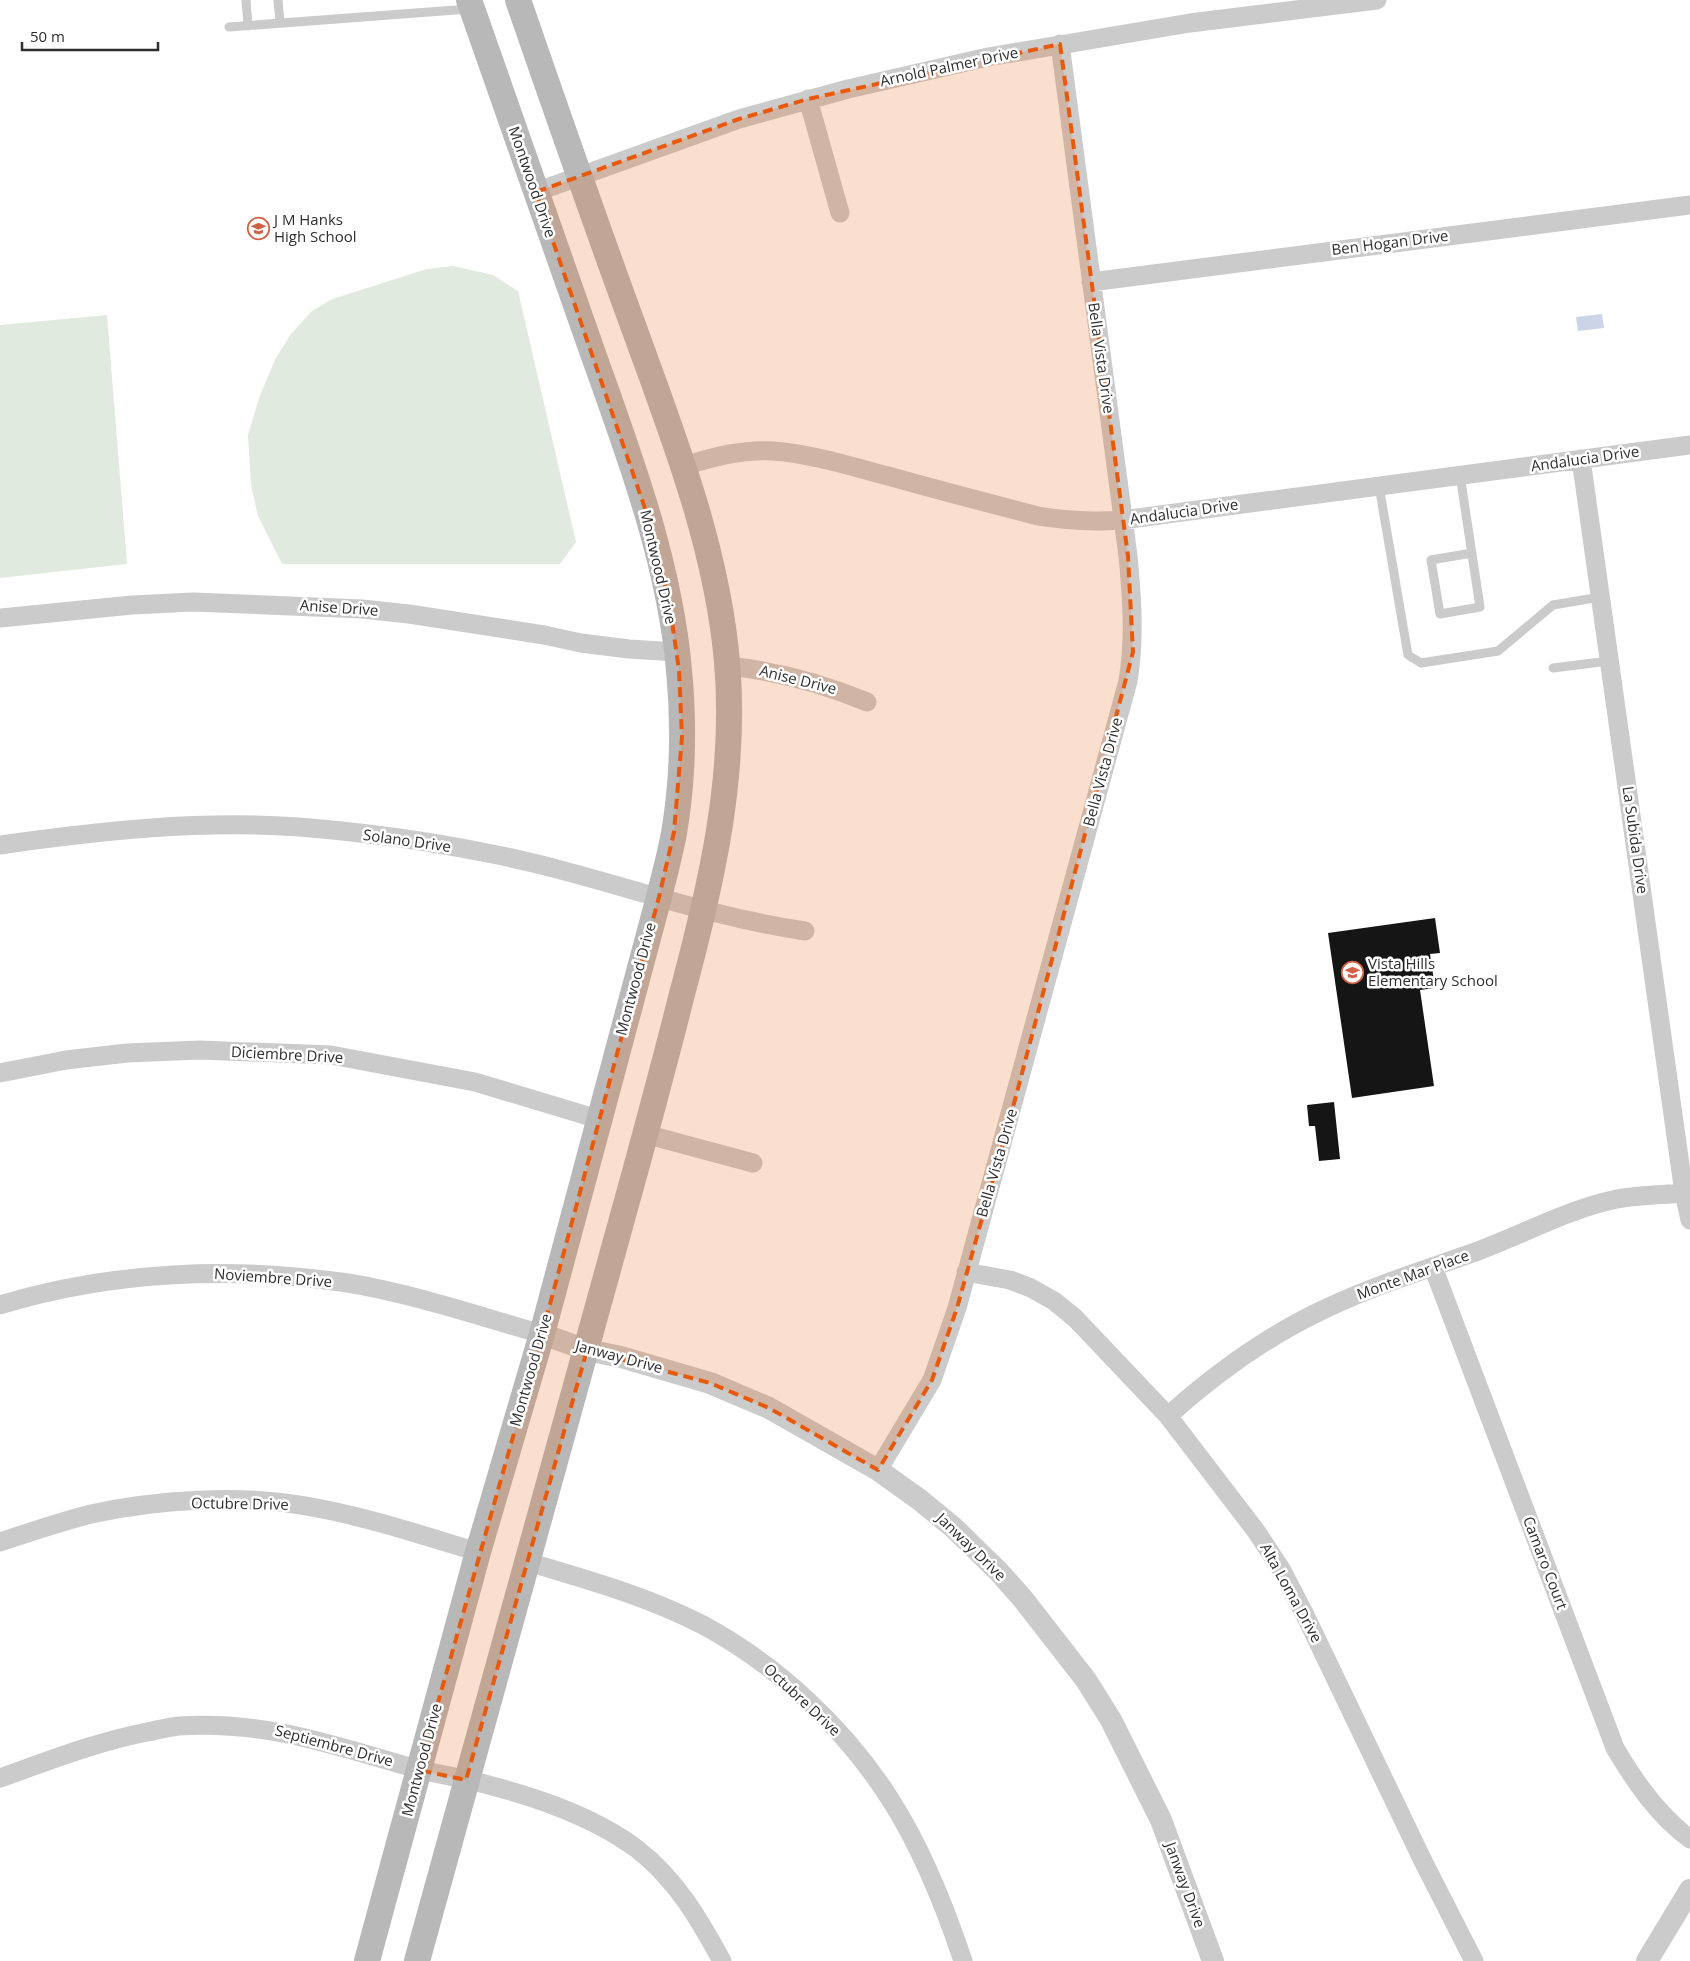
<svg xmlns="http://www.w3.org/2000/svg" width="1690" height="1961" viewBox="0 0 1690 1961" font-family="'Open Sans',sans-serif">
	<rect width="100%" height="100%" fill="#fff"/>
	<path fill="#e1eade" d="M453,266L493,275L518,291L576,542L560,564H282L258,516L251,485L248,435L260,395L276,358L291,334L312,311L332,299L427,269Z
		M107,315L127,564L0,578V325Z"/>
	<path fill="#ccd5e7" d="M1602,314L1604,328L1578,331L1576,317Z"/>
	<path fill="#151515" d="M1435,918L1440,953L1430,954L1435,988L1420,990L1434,1086L1352,1098L1328,933Z
		M1334,1102L1340,1159L1319,1161L1315,1126H1309L1307,1105Z"/>
	<g fill="none" stroke-linecap="round" stroke-linejoin="round">
		<path stroke="#cbcbcb" stroke-width="9" d="M246,0L248,26
			M278,0L280,23
			M229,27L469,9
			M1460,475L1480,607L1440,614L1431,560L1472,553
			M1379,486L1408,655L1421,663L1498,651L1553,605L1600,597
			M1553,668L1609,661"/>
		<path stroke="#cbcbcb" stroke-width="19" d="M808,99L840,213
			M536,192L739,119L848,89L988,57L1190,23L1377,0
			M1091,282L1690,205
			M1581,459L1684,1193L1690,1220
			M684,466C713,457 742,449 773,451C812,454 850,466 888,476C938,490 988,503 1038,516C1067,521 1093,522 1122,520L1690,445
			M0,618L132,605L193,602L362,609L409,614L544,635L581,643L629,649L677,652
			M728,666C776,671 822,683 867,702
			M0,845C98,831 199,820 299,827C360,832 422,840 482,852C591,872 695,915 805,931
			M0,1073L66,1060L127,1053L200,1050L331,1055L475,1082L598,1119
			M645,1134L753,1163
			M1433,1267L1615,1748C1635,1782 1658,1815 1690,1839
			M966,1272L1010,1280L1031,1288L1054,1301L1075,1318L1168,1416L1256,1531L1281,1569L1306,1617L1423,1861L1474,1961
			M0,1305C112,1271 233,1266 348,1283C414,1294 478,1316 542,1334
			M1168,1416C1216,1373 1268,1335 1327,1308C1375,1285 1425,1270 1475,1252C1522,1235 1568,1209 1617,1199C1638,1195 1662,1195 1684,1193
			M878,1470L932,1380L957,1308L1128,681C1135,639 1132,598 1128,556L1060,44
			M0,1542C30,1532 60,1522 91,1514C155,1500 241,1494 306,1506C365,1516 421,1535 478,1552
			M528,1562C588,1580 647,1596 703,1625C777,1665 845,1728 890,1799C921,1847 945,1907 963,1961
			M0,1778C48,1761 96,1742 147,1732C158,1730 168,1727 179,1726C265,1720 336,1746 417,1769C433,1773 449,1776 465,1779C523,1793 589,1813 637,1849C676,1879 699,1919 722,1961"/>
		<path stroke="#cbcbcb" stroke-width="22" d="M542,1334L587,1350L621,1357L710,1383L769,1408L878,1470L920,1500L954,1528L999,1572L1023,1599L1086,1680L1111,1720L1161,1820L1213,1961
			M1647,1961L1690,1890"/>
		<path stroke="#b8b8b8" stroke-width="26" d="M367,1961L478,1552L542,1334L659,897C664,876 670,855 674,833C683,780 684,723 679,670C669,557 627,450 590,345C549,230 509,115 469,0
			M417,1961C489,1698 564,1436 635,1172C651,1113 667,1054 682,994C711,886 737,775 727,662C717,546 673,436 634,328C594,219 556,110 518,0"/>
	</g>
	<path fill="#e8590c" fill-opacity="0.2" stroke="#e8590c" stroke-width="4" stroke-dasharray="10 6" stroke-linejoin="round" d="M1060,44L1128,556L1133,652L1012,1111L957,1308L932,1380L878,1470L769,1408L710,1383L587,1350L466,1780L419,1770L542,1334L659,897L674,832L682,737L679,670L669,601L650,523L536,192L739,119L808,99Z"/>
	<defs>
		<symbol id="school-ring" viewBox="-11 -11 22 22"><circle r="9.5" fill="#fff" stroke="#d06046" stroke-width="1.5"/><path d="M0-5L7-2L0 1L-7-2ZM-4 1L0 2.5L4 1V4Q0 6-4 4Z" fill="#d06046"/></symbol>
	</defs>
	<g fill-rule="evenodd">
		<use href="#school-ring" x="246" y="216" width="25" height="25"/>
		<use href="#school-ring" x="1340" y="960" width="25" height="25"/>
	</g>
	<g text-anchor="middle" stroke-width="5" stroke-linejoin="round" paint-order="stroke">
		<g font-size="15" fill="#2e2e2e" stroke="#fff">
			<text transform="translate(949 67) rotate(-12)" y="5">Arnold Palmer Drive</text>
			<text transform="translate(532 182) rotate(71)" y="5">Montwood Drive</text>
			<text transform="translate(1390 243) rotate(-7)" y="5">Ben Hogan Drive</text>
			<text transform="translate(1101 358) rotate(82)" y="5">Bella Vista Drive</text>
			<text transform="translate(1585 459) rotate(-8)" y="5">Andalucia Drive</text>
			<text transform="translate(1184 512) rotate(-8)" y="5">Andalucia Drive</text>
			<text transform="translate(658 567) rotate(77)" y="5">Montwood Drive</text>
			<text transform="translate(339 608) rotate(4)" y="5">Anise Drive</text>
			<text transform="translate(798 680) rotate(14)" y="5">Anise Drive</text>
			<text transform="translate(1103 772) rotate(-75)" y="5">Bella Vista Drive</text>
			<text transform="translate(1635 840) rotate(82)" y="5">La Subida Drive</text>
			<text transform="translate(407 841) rotate(8)" y="5">Solano Drive</text>
			<text transform="translate(636 979) rotate(-75)" y="5">Montwood Drive</text>
			<text transform="translate(287 1055) rotate(3)" y="5">Diciembre Drive</text>
			<text transform="translate(997 1163) rotate(-74)" y="5">Bella Vista Drive</text>
			<text transform="translate(1413 1275) rotate(-20)" y="5">Monte Mar Place</text>
			<text transform="translate(273 1278) rotate(4)" y="5">Noviembre Drive</text>
			<text transform="translate(619 1357) rotate(15)" y="5">Janway Drive</text>
			<text transform="translate(531 1370) rotate(-74)" y="5">Montwood Drive</text>
			<text transform="translate(240 1504) rotate(1)" y="5">Octubre Drive</text>
			<text transform="translate(971 1547) rotate(44)" y="5">Janway Drive</text>
			<text transform="translate(1545 1563) rotate(69)" y="5">Camaro Court</text>
			<text transform="translate(1291 1593) rotate(61)" y="5">Alta Loma Drive</text>
			<text transform="translate(802 1700) rotate(43)" y="5">Octubre Drive</text>
			<text transform="translate(334 1746) rotate(15)" y="5">Septiembre Drive</text>
			<text transform="translate(422 1760) rotate(-75)" y="5">Montwood Drive</text>
			<text transform="translate(1185 1885) rotate(70)" y="5">Janway Drive</text>
		</g>
		<g font-size="15" fill="#2e2e2e" stroke="#fff" text-anchor="start">
			<text x="274" y="225">J M Hanks<tspan x="274" dy="17">High School</tspan></text>
			<text x="1368" y="969">Vista Hills<tspan x="1368" dy="17">Elementary School</tspan></text>
		</g>
	</g>
	<path d="M22 42v8h136v-8" fill="none" stroke="#2e2e2e" stroke-width="2.5"/>
	<text x="30" y="42" font-size="15" fill="#2e2e2e" stroke="#ffffff" stroke-width="4" paint-order="stroke">50 m</text>
</svg>
